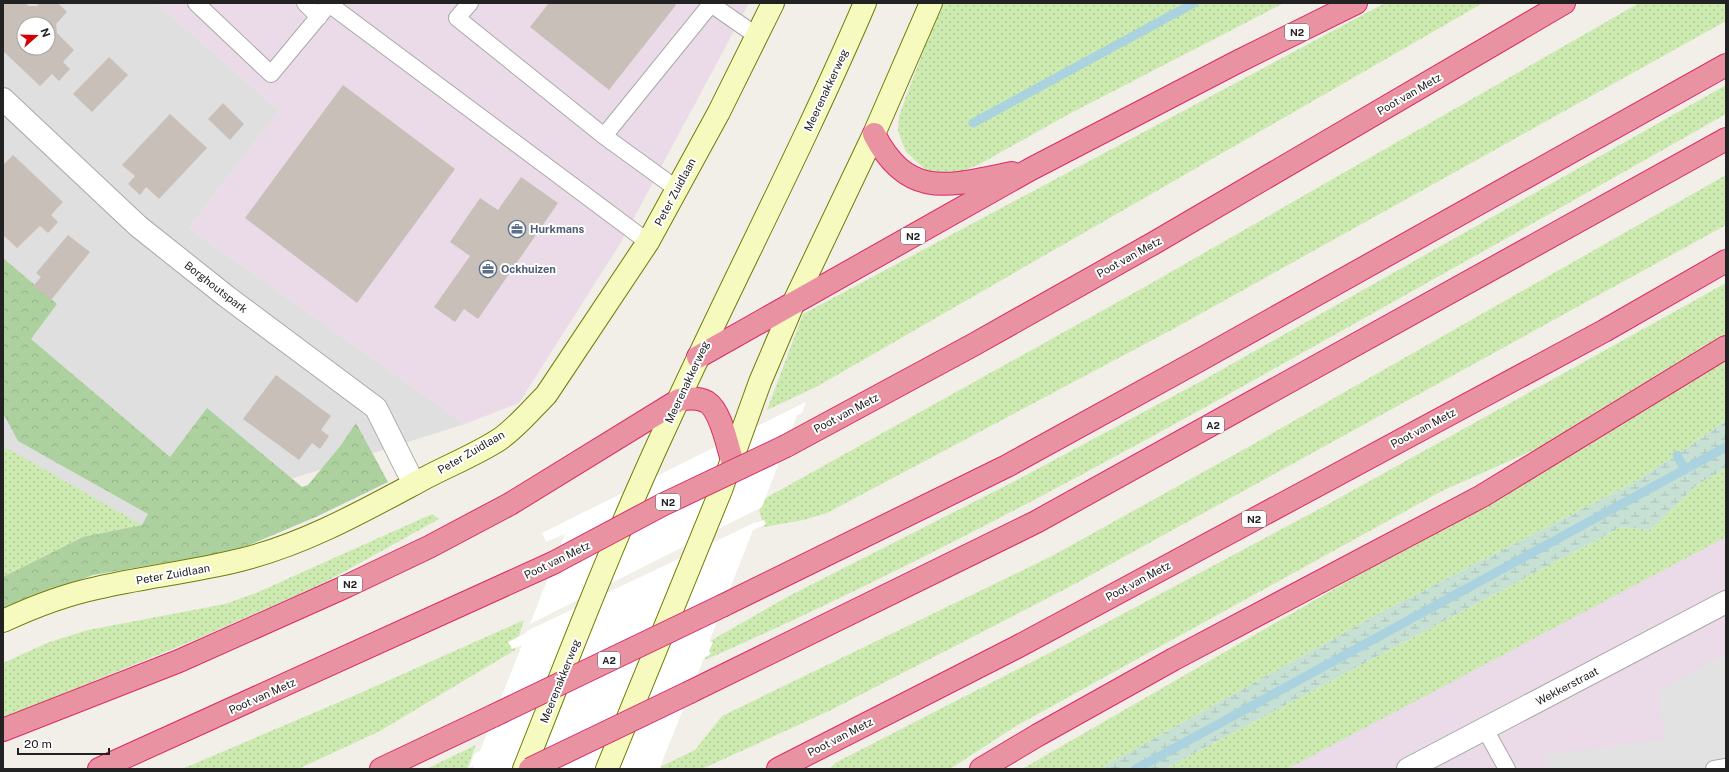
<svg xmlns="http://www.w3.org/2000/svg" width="1729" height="772" viewBox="0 0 1729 772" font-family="'Public Sans',sans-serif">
	<defs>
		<pattern id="grass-dots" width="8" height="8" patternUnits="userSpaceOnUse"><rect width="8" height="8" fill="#cdebb0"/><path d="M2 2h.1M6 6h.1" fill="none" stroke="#b0c997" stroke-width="1.8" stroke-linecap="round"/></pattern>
		<pattern id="forest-crowns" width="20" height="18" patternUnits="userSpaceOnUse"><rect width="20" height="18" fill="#add19e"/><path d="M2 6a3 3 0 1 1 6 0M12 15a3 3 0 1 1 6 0" fill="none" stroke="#95b388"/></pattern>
		<pattern id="wetland-marsh" width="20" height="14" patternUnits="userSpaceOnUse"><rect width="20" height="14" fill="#c6e0d4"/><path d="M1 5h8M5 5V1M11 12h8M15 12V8" fill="none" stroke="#aac0b6"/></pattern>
	</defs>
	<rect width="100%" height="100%" fill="#f2efe9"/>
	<path fill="#e0dfdf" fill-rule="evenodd" d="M3,3H156L279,110L189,228L465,424L227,499L3,597ZM24,24H48V48H24Z"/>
	<path fill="#ebdbe8" d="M156,3H749L620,244L519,403L465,424L189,228L279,110Z
		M1726,527V769H1254Z"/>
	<path fill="url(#grass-dots)" d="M941,3H1284L1069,114L978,165L951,175L926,170L906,152L898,131L899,116Z
		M1385,3H1483L816,387L767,410L803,314Z
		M1639,3H1726V21L1175,328L827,513L803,520L764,527L759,511L764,499L1150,284Z
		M1726,85V114C1596,188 1466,261 1336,334C1130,450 922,565 705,660L712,640L787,597L1013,482L1207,378Z
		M1726,175V225L1071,586L829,711L702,769H661L662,766L695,750L722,716L1052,556L1250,446Z
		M1726,283V336L1583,428L1442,491L1016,726L950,769H829L835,763L1061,647L1323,507Z
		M1726,358V421L1635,482L1376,615L1099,769H1022L1636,415Z
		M3,448L12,451L142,525L83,537L3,577Z
		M1726,468V537L1287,769H1165L1621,527L1650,530L1697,485Z
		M432,514L439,519L322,584L197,639L3,718V663L47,643L88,630L225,604L256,593Z
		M524,620L515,650L380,731L298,769H182L358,694Z
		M476,745L467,769H426Z"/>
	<path fill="url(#forest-crowns)" d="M3,258L57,304L31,339L170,457L207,408L302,487L308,485L341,445L356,423L388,482L318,516L247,546L210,555L93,575L3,609V577L83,537L142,525L148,514L18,441L3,413Z"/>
	<path fill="url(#wetland-marsh)" d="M1726,421V468L1697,485L1650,530L1621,527L1165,769H1099L1376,615L1635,482Z"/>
	<path fill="#e2e2e2" d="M1726,654V769H1546L1545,755L1665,739L1657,691Z"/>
	<path fill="#fff" d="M806,402L802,413L797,415L762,507L530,624L565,534L546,542L542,533Z
		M764,520L766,524L753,530L709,642H713L709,651L711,654L704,658L659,769H473L474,765L470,767L474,754L480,751L522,645L512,649L508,642L526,633L527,631L756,522V523Z"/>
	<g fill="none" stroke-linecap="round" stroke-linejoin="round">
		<path stroke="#aad3df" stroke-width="9" d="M973,123L1194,3
			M1677,455L1685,470
			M1136,769L1726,447"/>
	</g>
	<path fill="#c7bfb8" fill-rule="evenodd" d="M3,3H25L29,6H37L40,3H58L67,12L56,24L57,33L74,50L63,62L70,69L59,81L52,74L40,86L3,51ZM24,24H48V48H24Z
		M549,3H674L676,5L609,90L530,27Z
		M109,57L128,75L92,112L73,94Z
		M343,85L455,169L357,303L245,218Z
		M223,103L244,124L230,140L208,119Z
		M170,114L207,148L159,199L146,187L140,195L128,184L135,176L122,165Z
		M13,155L63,202L51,215L58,222L48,233L40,226L17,248L3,235L4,216L3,165Z
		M521,177L558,203L478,319L464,309L455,322L434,307L470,256L450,242L480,198L498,210Z
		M68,235L90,252L51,300L33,286L41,277L36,273Z
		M276,375L331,416L321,430L329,436L320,449L312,443L299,460L243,419Z"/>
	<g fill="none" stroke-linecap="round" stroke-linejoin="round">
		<defs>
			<path id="lane" d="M196,3L271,74L330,3
				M305,3L319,17
				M470,3L457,18L604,136L677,189
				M329,4L648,242
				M604,136L711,4L757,36
				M1485,729L1507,769
				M1714,769L1726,767"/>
			<path id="street" d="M3,99L138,226L226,296L376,408L414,484
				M1408,769L1726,602"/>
			<path id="secondary" d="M3,621C33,607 64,595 97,588C144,577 192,572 240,560C306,544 367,509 427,477C450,465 479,453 500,439C517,427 531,410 546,395L648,242L719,112L773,3
				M524,769C562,674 598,578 640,484C711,322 795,166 865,3
				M607,769L721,490L760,382L794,302L874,134L931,3"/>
			<path id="highway" d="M874,134C908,201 951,185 1012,173
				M698,357L1031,169L1239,61L1356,3
				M786,446L973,345L1154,243L1564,3
				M724,605L1007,466L1196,362L1726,65
				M690,692L1036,522L1726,139
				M3,730L179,661L347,586L429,547L510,504L679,400C688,398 698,397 707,402C721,411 727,445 732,460
				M99,769L553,563
				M381,769L493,716
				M778,769L1017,647L1604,331L1726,261
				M981,769L1038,735L1174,659L1482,496L1726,347"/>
		</defs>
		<use href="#lane" stroke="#a9a9a9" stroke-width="18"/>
		<use href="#street" stroke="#a9a9a9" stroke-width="24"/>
		<use href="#secondary" stroke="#707d05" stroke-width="24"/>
		<use href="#highway" stroke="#dc2a67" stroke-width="24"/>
		<use href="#lane" stroke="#fff" stroke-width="16"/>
		<use href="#street" stroke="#fff" stroke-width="22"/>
		<use href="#secondary" stroke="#f7fabf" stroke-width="22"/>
		<use href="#highway" stroke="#e892a2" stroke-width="22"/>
		<defs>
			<path id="highway-bridge" d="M553,563L662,505L786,446
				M493,716L724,605
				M530,769L690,692"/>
		</defs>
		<use href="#highway-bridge" stroke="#dc2a67" stroke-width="24" stroke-linecap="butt"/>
		<use href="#highway-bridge" stroke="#e892a2" stroke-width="22"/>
	</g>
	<defs>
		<symbol id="office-ring" viewBox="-11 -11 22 22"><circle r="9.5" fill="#fff" stroke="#5c6f8a" stroke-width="1.5"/><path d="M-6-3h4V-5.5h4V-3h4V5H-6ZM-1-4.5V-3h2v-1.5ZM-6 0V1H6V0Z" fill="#5c6f8a"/></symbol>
	</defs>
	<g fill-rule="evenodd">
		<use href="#office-ring" x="507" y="219" width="20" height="20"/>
		<use href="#office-ring" x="478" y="259" width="20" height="20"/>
	</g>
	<g text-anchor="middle" stroke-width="4" stroke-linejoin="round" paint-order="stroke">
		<g fill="#fff" stroke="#646464" stroke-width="1">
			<rect x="1285" y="24" width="24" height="16" rx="3"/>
			<rect x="901" y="228" width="24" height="16" rx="3"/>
			<rect x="1202" y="417" width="22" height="16" rx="3"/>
			<rect x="656" y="494" width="24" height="16" rx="3"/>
			<rect x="1242" y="511" width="24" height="16" rx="3"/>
			<rect x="338" y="576" width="24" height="16" rx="3"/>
			<rect x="598" y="652" width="22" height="16" rx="3"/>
		</g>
		<g font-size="10" font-weight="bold" fill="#222">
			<text x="1297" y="36">N2</text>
			<text x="913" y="240">N2</text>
			<text x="1213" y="429">A2</text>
			<text x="668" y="506">N2</text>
			<text x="1254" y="523">N2</text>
			<text x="350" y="588">N2</text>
			<text x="609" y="664">A2</text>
		</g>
		<g font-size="11" fill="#222" stroke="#fff">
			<text transform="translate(826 90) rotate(-65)" y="4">Meerenakkerweg</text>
			<text transform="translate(1409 94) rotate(-30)" y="4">Poot van Metz</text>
			<text transform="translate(675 192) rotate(-62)" y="4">Peter Zuidlaan</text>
			<text transform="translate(1129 257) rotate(-29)" y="4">Poot van Metz</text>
			<text transform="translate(216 287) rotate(38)" y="4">Borghoutspark</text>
			<text transform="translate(687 382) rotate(-65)" y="4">Meerenakkerweg</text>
			<text transform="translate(846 413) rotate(-28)" y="4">Poot van Metz</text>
			<text transform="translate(1423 428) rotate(-28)" y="4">Poot van Metz</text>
			<text transform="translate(471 452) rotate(-30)" y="4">Peter Zuidlaan</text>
			<text transform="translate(557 560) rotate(-26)" y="4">Poot van Metz</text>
			<text transform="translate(173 574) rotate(-10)" y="4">Peter Zuidlaan</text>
			<text transform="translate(1138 581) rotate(-28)" y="4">Poot van Metz</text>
			<text transform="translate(560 681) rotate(-68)" y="4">Meerenakkerweg</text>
			<text transform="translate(1567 686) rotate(-28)" y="4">Wekkerstraat</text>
			<text transform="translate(262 696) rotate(-24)" y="4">Poot van Metz</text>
			<text transform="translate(840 737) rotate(-27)" y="4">Poot van Metz</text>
		</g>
		<g font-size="11" font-weight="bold" fill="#4e5e75" stroke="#fff" text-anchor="start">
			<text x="530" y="233">Hurkmans</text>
			<text x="501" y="273">Ockhuizen</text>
		</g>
	</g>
	<rect width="1729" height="772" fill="none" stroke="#222222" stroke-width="8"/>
	<g transform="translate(36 36) rotate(70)"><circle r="19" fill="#ffffff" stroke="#a7a7a7"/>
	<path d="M0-3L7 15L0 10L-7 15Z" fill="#d40000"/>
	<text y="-6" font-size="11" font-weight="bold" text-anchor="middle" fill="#222222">N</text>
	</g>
	<path d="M18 748v6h91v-6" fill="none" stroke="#222222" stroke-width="2"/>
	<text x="24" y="748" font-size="12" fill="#222222" stroke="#ffffff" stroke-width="3" paint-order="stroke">20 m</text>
</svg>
